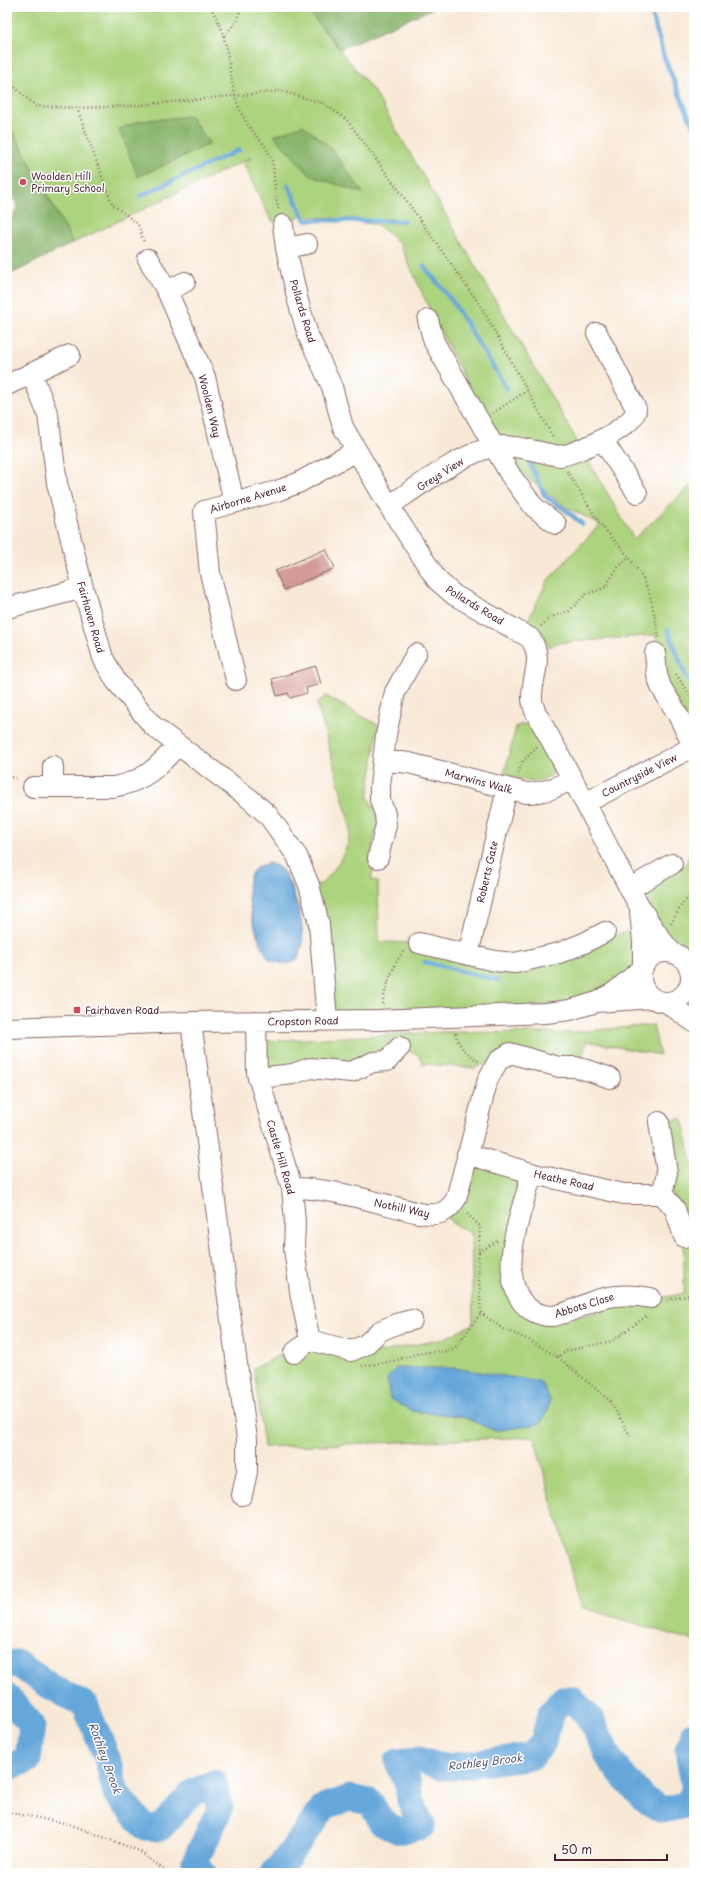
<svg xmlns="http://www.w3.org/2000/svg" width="701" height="1880" viewBox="0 0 701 1880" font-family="'Playpen Sans',sans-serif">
	<rect width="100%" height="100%" fill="#fff"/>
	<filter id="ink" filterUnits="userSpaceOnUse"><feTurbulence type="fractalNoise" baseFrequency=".025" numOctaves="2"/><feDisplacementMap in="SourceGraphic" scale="8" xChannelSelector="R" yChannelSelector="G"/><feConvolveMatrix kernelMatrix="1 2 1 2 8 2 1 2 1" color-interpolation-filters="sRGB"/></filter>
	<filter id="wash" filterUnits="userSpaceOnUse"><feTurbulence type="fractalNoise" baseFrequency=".012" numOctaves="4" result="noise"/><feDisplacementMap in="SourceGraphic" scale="16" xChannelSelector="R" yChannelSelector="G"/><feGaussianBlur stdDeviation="0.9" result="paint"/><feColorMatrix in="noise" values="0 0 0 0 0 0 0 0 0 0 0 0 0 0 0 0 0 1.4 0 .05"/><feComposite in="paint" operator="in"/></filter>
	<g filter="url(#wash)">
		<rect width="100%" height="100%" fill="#f8e9d6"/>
		<path fill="#acd37e" stroke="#7b7954" d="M7,7H305L375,93L634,539L694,482V730L667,686L661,652L655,635L557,643L549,647L543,632L527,622L548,580L600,524L566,507L515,469L463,375L433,317L400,244L378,225L331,218L300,216L283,225L271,220L243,163L252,157L73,243L7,121Z
			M326,696L378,725L368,797L375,810L378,823L369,863L374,867L371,879L378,882L379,942L419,943L495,961L604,938L642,928L643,966L597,1002L327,1020L309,885L322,884C336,868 348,852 351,829L317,703Z
			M531,723L554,767V773L543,781L533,782L504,775L516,726Z
			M694,844V961L683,958L676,954L641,889L686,865Z
			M653,1025L660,1055L586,1041L582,1063L510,1053L475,1068L423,1064L418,1054L400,1048L387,1061L266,1077V1041L441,1032L560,1033Z
			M682,1118L694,1170V1641L581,1607L534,1437L264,1447L254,1368L310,1340L377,1353L443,1339L473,1324L471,1233L452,1223L444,1213L471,1155L527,1176L512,1304L544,1324L684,1293V1237L675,1209L659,1122Z"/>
		<path fill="#89b56d" stroke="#6a6a4c" d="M305,7H436L340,49Z
			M190,116L210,144L138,177L119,129L140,121Z
			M7,121L73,243L7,276V228L18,207L7,186Z
			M303,125L330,147L363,193L311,176L274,136Z"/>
		<path fill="#66a7da" stroke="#586382" d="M269,863C275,865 280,867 284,872C294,888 315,950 293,962C286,966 277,962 270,960C257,944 242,893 251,874C255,867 261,865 269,863Z
			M396,1368H454L541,1382C553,1401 551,1406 540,1424L495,1431L463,1417L412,1411L390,1399L387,1379Z"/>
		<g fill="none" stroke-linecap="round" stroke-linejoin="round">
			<path stroke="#66a7da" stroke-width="4.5" d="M650,7L664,57L694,128
				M288,185L305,220L403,221
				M140,196L239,150
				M424,266L452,301L507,389
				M529,462L545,496L567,511L582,524
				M668,630L686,677L694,687
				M425,962L497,980"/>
			<path stroke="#66a7da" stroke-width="27" d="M7,1665L16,1663L50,1686L85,1705L107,1758L116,1793L144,1827L160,1828L192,1793L214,1783L220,1809L195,1861L203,1873
				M7,1697L32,1725L28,1760L7,1768
				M694,1734L688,1750L694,1785
				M273,1873L280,1867L325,1806L350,1798L370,1802L382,1822L399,1831L422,1826L410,1800L408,1784L398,1762L419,1760L437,1766L449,1767L532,1756L544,1741L550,1715L562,1700H573L590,1718L611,1761L642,1798L663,1810L686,1805L694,1792"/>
		</g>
		<g id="blocks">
			<path fill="#d39a95" d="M326,549L335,568L284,590L275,571Z
				M316,666L321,684L306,688L307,693L290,698L288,693L277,696L272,679Z"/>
		</g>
	</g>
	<g filter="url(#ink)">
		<use href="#blocks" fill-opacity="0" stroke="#876667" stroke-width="1"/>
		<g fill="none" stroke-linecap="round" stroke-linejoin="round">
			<defs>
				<path id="minor" d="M283,225L286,248L298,301L308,335L332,387L343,427L389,506L437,580L454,595L530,638C545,660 531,676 532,699C532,703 534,707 535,711C558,752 580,793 602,835C623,876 642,917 672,953
					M286,248L307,244
					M148,259L167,291L205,377L234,502
					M167,291L185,282
					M428,320L434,342L511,476L534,507L556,524
					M32,374L48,415L57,483L83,588L103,658L116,681L153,726L250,799L268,815L297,856L309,885L319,924L327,1020
					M7,385L70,355
					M602,439L637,493
					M389,506C416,488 471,446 502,446C521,446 541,453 560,456C576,454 636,427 636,409L597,333
					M7,608L83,588
					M655,653L657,675L661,687L677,713L694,748
					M236,680L210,573L204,511L277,491L298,483L356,451
					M384,760L409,763L526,793C544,793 556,788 572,779
					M53,766V787
					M33,787H113C144,782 158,767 178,745
					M585,803L693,747
					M378,858L386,825L385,814L380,800V786L386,735L395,692L416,654
					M629,889L672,864
					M640,912L643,942V966
					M419,943L495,961L515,963L559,953L584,943L605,932
					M641 977a25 25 0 1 1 50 0a25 25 0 1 1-50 0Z
					M468,955L507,789
					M599,1001L616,991L642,969
					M666,1002L694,1022
					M256,1021L257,1073L292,1188L295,1222L294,1249L301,1298L310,1340
					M191,1022L247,1439V1472L242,1495
					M7,1028L191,1022L378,1020L546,1013L570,1010L597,1002L652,998
					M258,1078L293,1074L310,1068L351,1072L373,1062L387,1061L400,1047
					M659,1122L667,1173L662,1194L675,1209L684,1237
					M467,1154L538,1175L624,1194H662
					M532,1173C523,1209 497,1268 522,1302C528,1310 540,1316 551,1316C564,1315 579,1307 591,1302C611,1294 631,1294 651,1298
					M292,1188C334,1188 378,1203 419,1213C436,1216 446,1215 456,1199L488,1079L498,1061L510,1053L559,1067H575L590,1071L610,1078
					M294,1353L310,1340L351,1351L365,1345L380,1331L396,1324L412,1320"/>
			</defs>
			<use href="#minor" stroke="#876667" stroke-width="22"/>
			<path stroke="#876667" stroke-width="2.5" stroke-dasharray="1 3" stroke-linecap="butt" d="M210,7C229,35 227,63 235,95C237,105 243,117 248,125C255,136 265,143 270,155C277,173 272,192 279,209
				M224,36L237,21L241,7
				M7,78L11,84L36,106L77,108L131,106L281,91L323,103L347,120L406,200L480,305L553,437
				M77,108L112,204L138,224L144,243
				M493,413L528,390
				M567,471L600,524L629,557L642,577L650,595L659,637
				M541,626L551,617L569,611L586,594L597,591L605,587L619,566L629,557
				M676,674L694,702
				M518,773L523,761L537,747
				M7,777L19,778
				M671,924L682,904L694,892
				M382,1004C387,984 392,967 404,950
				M456,1033C457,1047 469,1054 479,1062
				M467,1214L480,1226L478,1262L481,1313L503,1329L529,1340L558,1357L567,1351L612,1341L648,1315
				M479,1252L497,1241
				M668,1301L672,1299L694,1294
				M558,1357L610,1401L631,1437
				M362,1366L394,1361L420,1353L445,1351L455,1348L481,1313
				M7,1812L69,1824L139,1851L168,1873"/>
			<use href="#minor" stroke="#fff" stroke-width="20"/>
		</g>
	</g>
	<g fill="#d1495b" stroke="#fff" stroke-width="1.5">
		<circle cx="23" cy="182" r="4"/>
		<rect x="73" y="1006" width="8" height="8" rx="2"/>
	</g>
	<g text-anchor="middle" stroke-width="3" stroke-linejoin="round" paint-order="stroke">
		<g font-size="10" fill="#4a1f2b" stroke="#fff" text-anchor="start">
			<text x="31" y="180">Woolden Hill<tspan x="31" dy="12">Primary School</tspan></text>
			<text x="85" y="1014">Fairhaven Road</text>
		</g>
		<g font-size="10" fill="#4a1f2b" stroke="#fff">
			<text transform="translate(303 311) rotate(73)" y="4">Pollards Road</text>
			<text transform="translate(210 406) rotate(76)" y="4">Woolden Way</text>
			<text transform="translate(440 474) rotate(-32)" y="4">Greys View</text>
			<text transform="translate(248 498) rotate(-17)" y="4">Airborne Avenue</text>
			<text transform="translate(475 605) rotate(31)" y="4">Pollards Road</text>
			<text transform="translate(91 617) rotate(74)" y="4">Fairhaven Road</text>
			<text transform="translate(639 775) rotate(-27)" y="4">Countryside View</text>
			<text transform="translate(479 781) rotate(15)" y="4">Marwins Walk</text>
			<text transform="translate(487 872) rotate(-77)" y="4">Roberts Gate</text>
			<text transform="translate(303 1021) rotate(-1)" y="4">Cropston Road</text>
			<text transform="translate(281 1157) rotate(74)" y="4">Castle Hill Road</text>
			<text transform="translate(564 1180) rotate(13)" y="4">Heathe Road</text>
			<text transform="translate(402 1208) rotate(12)" y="4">Nothill Way</text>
			<text transform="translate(584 1305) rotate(-17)" y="4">Abbots Close</text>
		</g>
		<g font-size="11" font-style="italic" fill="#575c7a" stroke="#fff">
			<text transform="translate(105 1758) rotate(70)" y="4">Rothley Brook</text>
			<text transform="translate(485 1762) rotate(-7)" y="4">Rothley Brook</text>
		</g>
	</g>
	<rect width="701" height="1880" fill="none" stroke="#fff" stroke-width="24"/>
	<path d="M555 1854v6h112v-6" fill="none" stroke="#4a1f2b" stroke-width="2"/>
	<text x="561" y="1854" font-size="12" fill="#4a1f2b" stroke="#ffffff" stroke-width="3" paint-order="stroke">50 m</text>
</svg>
